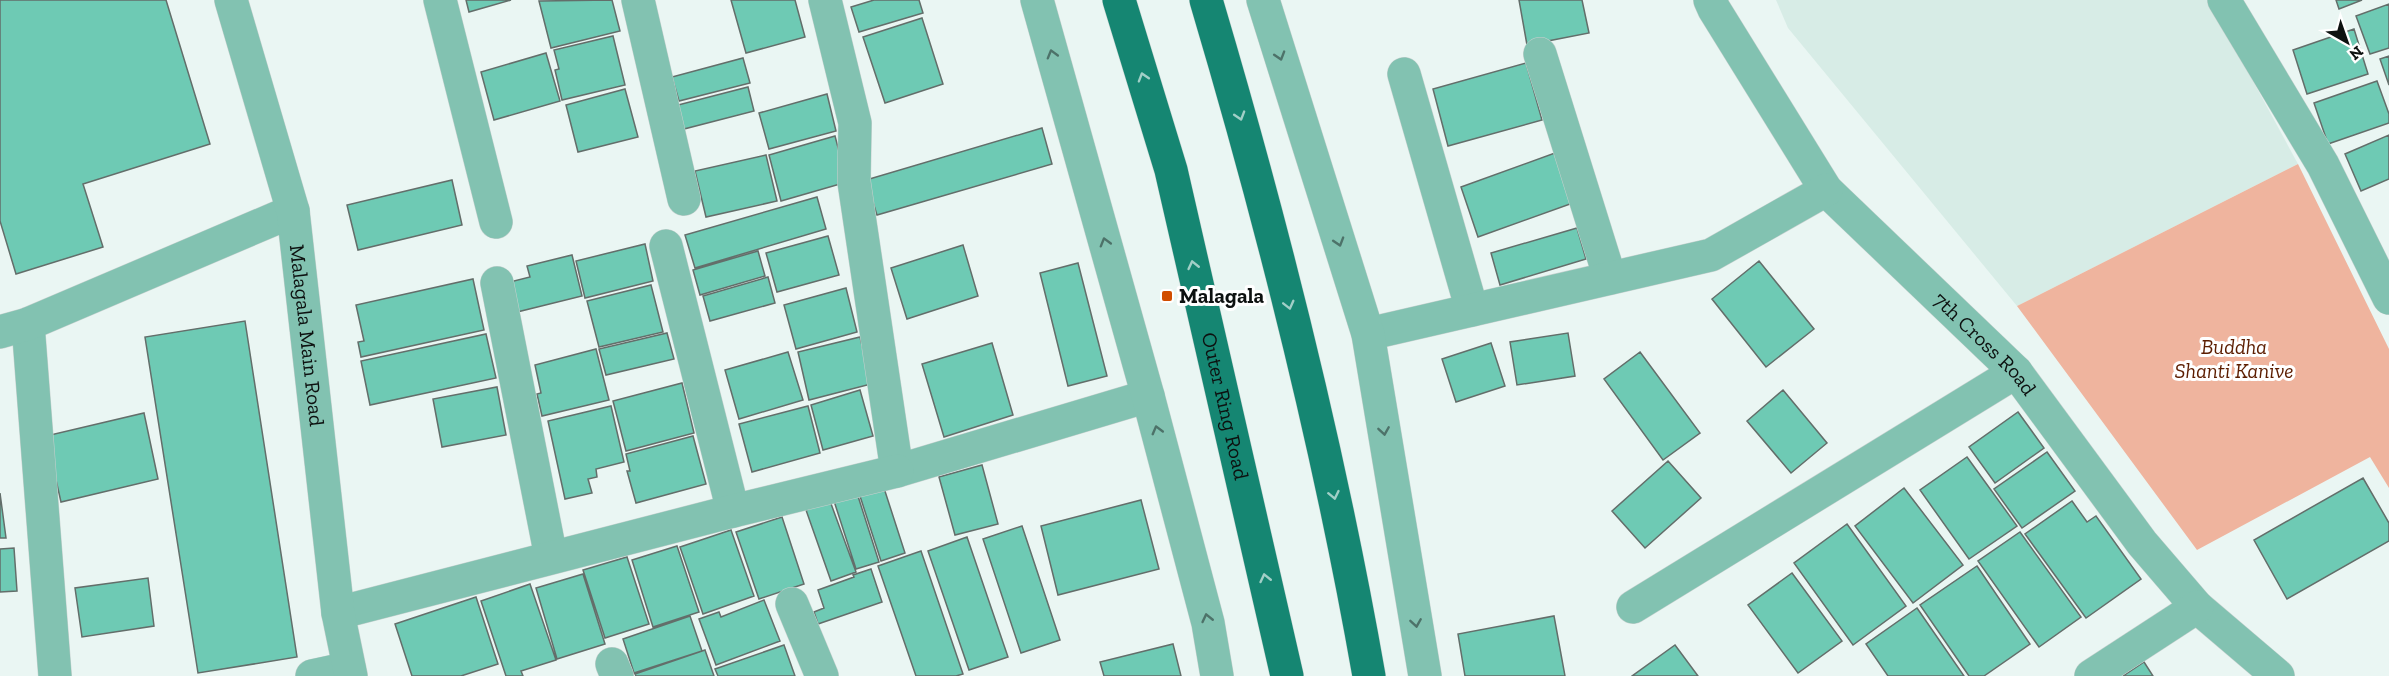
<svg xmlns="http://www.w3.org/2000/svg" width="2389" height="676" viewBox="0 0 2389 676" font-family="'Zilla Slab',serif">
	<rect width="100%" height="100%" fill="#eaf6f3"/>
	<path fill="#d7ece6" d="M1776,0H2209L2298,164L2017,306L1788,28Z"/>
	<path fill="#efb49e" d="M2298,164L2389,349V488L2370,457L2197,550L2017,306Z"/>
	<path fill="#6ecab4" stroke="#636e6a" stroke-width="1.5" d="M0,0H166L210,144L83,184L103,247L16,274L0,221Z
		M466,0H511L469,12Z
		M612,0L620,31L551,48L539,1Z
		M731,0H795L805,37L746,53Z
		M874,0H919L923,13L859,32L851,7Z
		M1519,0H1582L1589,33L1527,45Z
		M2336,0H2362L2339,9Z
		M2389,4V48L2370,54L2356,16Z
		M922,18L943,84L885,103L863,37Z
		M2354,29L2368,74L2307,94L2293,50Z
		M613,36L625,85L562,100L555,70L559,69L554,50Z
		M546,53L560,101L494,120L481,72Z
		M2389,56V85L2380,59Z
		M743,58L750,83L679,101L672,77Z
		M1526,63L1542,120L1448,146L1433,89Z
		M2377,81L2389,114V123L2328,144L2314,103Z
		M748,87L754,111L684,129L678,105Z
		M625,89L638,137L578,152L566,105Z
		M827,94L836,131L769,149L759,113Z
		M1042,128L1052,164L877,215L866,180Z
		M2389,135V179L2361,191L2345,154Z
		M835,136L847,182L781,201L769,155Z
		M1566,149L1584,199L1478,237L1461,187Z
		M766,155L777,201L706,217L695,171Z
		M452,180L462,225L358,250L347,205Z
		M817,197L826,229L695,268L685,235Z
		M1577,228L1586,259L1500,285L1491,253Z
		M828,236L839,275L777,292L766,253Z
		M645,244L653,281L585,298L576,261Z
		M963,245L978,296L907,319L891,268Z
		M758,251L765,276L700,295L693,270Z
		M572,255L582,296L513,313L506,283L530,277L527,266Z
		M1759,261L1814,329L1766,367L1712,299Z
		M1078,263L1107,376L1068,386L1040,273Z
		M768,277L775,303L710,321L703,296Z
		M473,279L484,330L361,357L358,342L364,341L356,305Z
		M651,285L663,332L599,347L587,301Z
		M846,288L857,332L796,349L784,305Z
		M245,321L297,657L198,673L145,337Z
		M667,333L674,359L606,375L599,349Z
		M1568,333L1575,376L1517,385L1510,342Z
		M486,334L496,378L370,405L361,361Z
		M860,337L871,384L809,400L798,352Z
		M992,343L1013,415L944,437L922,364Z
		M1491,343L1505,386L1456,402L1442,359Z
		M596,349L609,400L542,416L537,394L541,393L535,365Z
		M788,352L803,400L739,419L725,370Z
		M1640,352L1700,433L1663,460L1604,379Z
		M682,383L694,433L626,451L613,401Z
		M497,387L506,435L442,447L433,399Z
		M860,390L873,436L823,450L811,405Z
		M1783,390L1827,443L1791,473L1747,421Z
		M611,406L624,462L596,469L597,477L588,479L592,493L565,499L548,421Z
		M808,406L820,453L752,472L739,424Z
		M2018,412L2044,448L1995,483L1969,447Z
		M144,413L158,479L61,502L46,436Z
		M693,436L706,484L636,503L627,471H630L626,454Z
		M2047,452L2075,491L2022,528L1994,489Z
		M1967,457L2017,526L1969,559L1920,490Z
		M1668,461L1701,498L1645,548L1612,511Z
		M982,465L998,524L955,535L939,477Z
		M2363,478L2389,523V541L2287,599L2254,540Z
		M883,485L905,553L881,561L859,493Z
		M1904,488L1963,565L1913,603L1855,526Z
		M0,493L6,538H0Z
		M857,493L879,562L856,569L834,501Z
		M1141,500L1159,569L1058,595L1041,526Z
		M830,501L856,572L831,581L806,510Z
		M2072,501L2087,522L2096,516L2141,579L2086,618L2025,534Z
		M782,517L804,584L759,599L736,532Z
		M1847,524L1906,606L1853,645L1794,563Z
		M1022,526L1060,640L1021,653L983,539Z
		M731,530L754,596L703,614L680,547Z
		M2020,532L2081,617L2039,647L1978,561Z
		M967,537L1008,657L969,670L928,551Z
		M677,546L699,612L653,627L632,560Z
		M14,548L17,591L0,592V549Z
		M921,551L963,674L956,676H916L878,566Z
		M627,557L649,624L605,638L583,570Z
		M1977,566L2030,644L1984,676H1969L1920,605Z
		M871,569L882,602L818,624L814,612L824,608L818,590L854,577L853,575Z
		M1792,573L1842,641L1798,673L1748,605Z
		M583,574L605,644L557,659L536,588Z
		M148,578L154,626L82,637L75,588Z
		M530,584L556,660L521,671L523,676H506L481,601Z
		M476,597L498,664L461,676H412L395,624Z
		M764,600L780,641L716,665L699,619L719,612L721,617Z
		M1917,608L1964,676H1888L1866,644Z
		M690,616L702,651L634,673L623,639Z
		M1554,616L1565,676H1465L1458,634Z
		M1173,644L1181,676H1104L1100,662Z
		M784,645L795,676H718L715,669Z
		M1675,645L1698,676H1632Z
		M705,650L714,676H636L635,674Z
		M2144,662L2153,676H2123Z"/>
	<g fill="none" stroke-linecap="round" stroke-linejoin="round">
		<defs>
			<g id="minor">
				<path d="M440,0L496,222"/>
				<path d="M638,0L684,199"/>
				<path d="M825,0L855,123L854,182L897,471L1148,396"/>
				<path id="s1" d="M1710,0L1714,9L1826,190L2016,372L2142,543L2197,607L2278,676"/>
				<path d="M2224,0L2323,165L2389,298"/>
				<path d="M1540,54L1610,278"/>
				<path d="M1404,74L1472,310"/>
				<path d="M666,246L733,511"/>
				<path d="M497,283L551,557"/>
				<path d="M28,324L55,676"/>
				<path d="M0,332L28,324L293,211"/>
				<path d="M1368,334L1711,255L1826,190"/>
				<path d="M792,604L822,676"/>
				<path d="M1633,607L2016,372"/>
				<path d="M338,613L733,511L897,471"/>
				<path d="M612,664L617,676"/>
				<path d="M312,676L349,668"/>
				<path d="M2091,676L2197,607"/>
			</g>
			<g id="tertiary">
				<path id="s2" d="M231,0L293,211L338,613L351,676"/>
				<path d="M1037,0L1148,396L1208,623L1217,676"/>
				<path d="M1263,0L1368,334L1425,676"/>
			</g>
			<g id="trunk">
				<path id="s3" d="M1119,0L1171,170L1287,676"/>
				<path d="M1206,0C1272,222 1329,448 1369,676"/>
			</g>
		</defs>
		<use href="#minor" stroke="#c7d1cf" stroke-width="34"/>
		<use href="#tertiary" stroke="#c7d1cf" stroke-width="34"/>
		<use href="#trunk" stroke="#c7d1cf" stroke-width="34"/>
		<use href="#minor" stroke="#82c2b1" stroke-width="33"/>
		<use href="#tertiary" stroke="#82c2b1" stroke-width="33"/>
		<use href="#trunk" stroke="#158672" stroke-width="33"/>
	</g>
	<defs><path id="oneway-chevron" d="M-2-3.5L2.5 0L-2 3.5" fill="none" stroke-width="1.6" stroke-linecap="round" stroke-linejoin="round" transform="scale(1.5)"/></defs>
	<g stroke="#4d7269">
		<use href="#oneway-chevron" transform="translate(1052 54) rotate(-106)"/>
		<use href="#oneway-chevron" transform="translate(1280 56) rotate(73)"/>
		<use href="#oneway-chevron" transform="translate(1105 242) rotate(-106)"/>
		<use href="#oneway-chevron" transform="translate(1339 242) rotate(73)"/>
		<use href="#oneway-chevron" transform="translate(1157 430) rotate(-105)"/>
		<use href="#oneway-chevron" transform="translate(1384 431) rotate(81)"/>
		<use href="#oneway-chevron" transform="translate(1207 618) rotate(-103)"/>
		<use href="#oneway-chevron" transform="translate(1416 623) rotate(81)"/>
	</g>
	<g stroke="#a1cfc7">
		<use href="#oneway-chevron" transform="translate(1143 77) rotate(-107)"/>
		<use href="#oneway-chevron" transform="translate(1240 116) rotate(73)"/>
		<use href="#oneway-chevron" transform="translate(1193 265) rotate(-103)"/>
		<use href="#oneway-chevron" transform="translate(1289 305) rotate(76)"/>
		<use href="#oneway-chevron" transform="translate(1334 495) rotate(78)"/>
		<use href="#oneway-chevron" transform="translate(1265 578) rotate(-103)"/>
	</g>
	<rect fill="#d14d00" stroke="#fff" stroke-width="2" x="1161" y="290" width="12" height="12" rx="3"/>
	<g text-anchor="middle" stroke-width="6" stroke-linejoin="round" paint-order="stroke">
		<g font-size="21" font-weight="bold" fill="#0d1110" stroke="#fff" text-anchor="start">
			<text x="1179" y="303">Malagala</text>
		</g>
		<g font-size="21" fill="#0d1110" stroke="#fff">
			<text dy="7" stroke="none"><textPath href="#s2" startOffset="345">Malagala Main Road</textPath></text>
			<text dy="7" stroke="none"><textPath href="#s1" startOffset="444">7th Cross Road</textPath></text>
			<text dy="7" stroke="none"><textPath href="#s3" startOffset="420">Outer Ring Road</textPath></text>
		</g>
		<g font-size="21" font-style="italic" fill="#5c1d00" stroke="#fff">
			<text x="2234" y="354">Buddha<tspan x="2234" dy="24">Shanti Kanive</tspan></text>
		</g>
	</g>
	<g transform="translate(2347 42) rotate(140)" stroke="#ffffff" stroke-width="4.5" paint-order="stroke">
	<path d="M0-4.5L10 22L0 15L-10 22Z" fill="#0d1110"/>
	<text y="-9" font-size="16" font-weight="bold" text-anchor="middle" fill="#0d1110">N</text>
	</g>
</svg>
